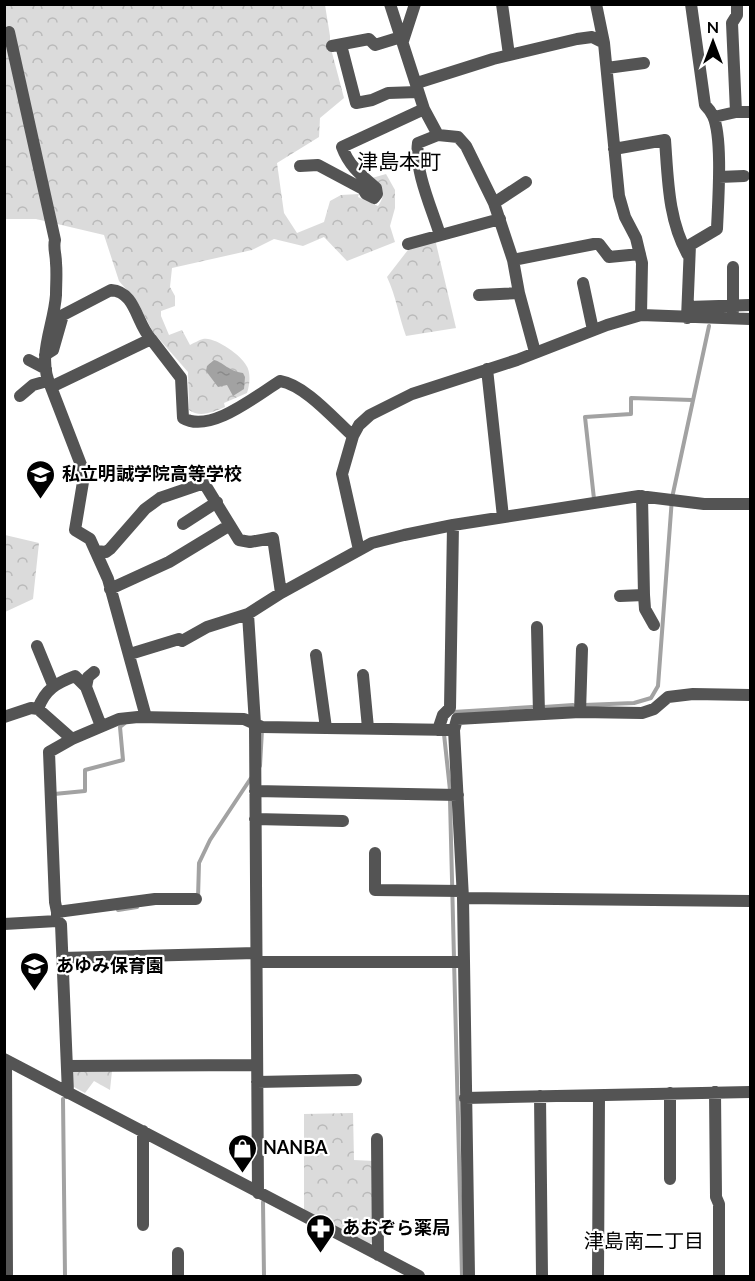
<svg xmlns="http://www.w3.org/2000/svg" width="755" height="1281" viewBox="0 0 755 1281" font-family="Lato,'Noto Sans JP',sans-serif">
	<defs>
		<pattern id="forest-crowns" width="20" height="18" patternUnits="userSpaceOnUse" patternTransform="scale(1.5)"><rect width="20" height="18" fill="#dbdbdb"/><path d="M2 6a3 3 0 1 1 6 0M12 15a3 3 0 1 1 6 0" fill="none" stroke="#bababa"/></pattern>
		<pattern id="water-ripples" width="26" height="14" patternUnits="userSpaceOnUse" patternTransform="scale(1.5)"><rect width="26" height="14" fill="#a2a2a2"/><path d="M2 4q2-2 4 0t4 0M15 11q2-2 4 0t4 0" fill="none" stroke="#8a8a8a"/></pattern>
	</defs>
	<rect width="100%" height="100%" fill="#fff"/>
	<path fill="url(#forest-crowns)" d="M4,5H325L330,36V45L344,98L320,118L319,137L277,163L284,213L297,233L324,222L330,201L341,195L359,194L358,197L378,206C387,194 382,186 372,178L386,174L395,190V208L390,226L395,242L347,261L324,237L303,246L274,239L252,250L172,268L170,287L175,296V306L161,311V316L169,335L182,330L190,345C194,343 199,340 203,339C214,336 241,355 246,365C251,372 250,384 247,393L224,403L225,407C213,412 200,418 189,410L188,372L153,332L138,303L119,281L104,235L36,219H5Z
		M435,239L456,328L406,336C399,317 396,296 387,277L411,246Z
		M5,535L39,543L33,599L5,612Z
		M72,1071H112L110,1090L94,1081L85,1093L72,1086Z
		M353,1113L354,1160L374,1161V1241L368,1245L304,1211V1114Z"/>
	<path fill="url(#water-ripples)" d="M214,360C225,363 228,371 243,373L245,377L244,389L233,396L227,385L218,387L206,371L207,366Z"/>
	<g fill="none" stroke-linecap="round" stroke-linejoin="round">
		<path stroke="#a2a2a2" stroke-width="4" d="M594,499L585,417L631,414V398L692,400
			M584,705L634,703L651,698L658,686L672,498L709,326
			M544,707L573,705
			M453,712L532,707
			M444,734L450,790
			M260,766L262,730
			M54,797V794L85,791V770L123,760L120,727L125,723
			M450,800L462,1276
			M198,898L199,863L210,840L251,778
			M118,910L137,907
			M63,1099L65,1276
			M263,1202L264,1276"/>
		<path stroke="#545454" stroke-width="12" d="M390,4L424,109L438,135L458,137L466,146L494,203L513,260L519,293L535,352
			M502,4L509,55
			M596,4L604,43
			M9,32L55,240C53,248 56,254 56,263C57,273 56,285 56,295C54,326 36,357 51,387L151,339L181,378L183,418C210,434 256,396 280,381C305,385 334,419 353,436
			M403,41L415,4
			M341,45L356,103L372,100L388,93L418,92
			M332,46L369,39L375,45L401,37
			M607,68L644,63
			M417,83L493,59L577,39L592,37L604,43L619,196L625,217L636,238L642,263L641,315
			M736,112L732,23L737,15V4
			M714,117L736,112H750
			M438,135L418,143C414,170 432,209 440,235
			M614,149L665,140C668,179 668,220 688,255
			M300,166L318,165L363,189L366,194L374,198L377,194L376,188C361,175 349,166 342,147L424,109
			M719,177L744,176
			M494,203L526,182
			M408,244L500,219
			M513,260L594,244H599L609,257L640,254
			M733,267V311
			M583,283L593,330
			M479,295L519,293
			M688,307L750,305
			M687,318L690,245L717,229C718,203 723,138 713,116C711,112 708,108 705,105L691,4
			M45,355L53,350L63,315L111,290C136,292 136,323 151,339
			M29,360L46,369
			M487,369L503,517
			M51,387L83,470L84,476L75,530L90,539L108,579L146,717
			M20,396L33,385L47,381
			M642,496L644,595L645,609L654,625
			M183,524L217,502
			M359,550L342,474L353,436L359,425L370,415L412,394L517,360L607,325L641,315L750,319
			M96,551L106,552L110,549L145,509L160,498L204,483L239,540L250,542L273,538L281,593
			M110,589L169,562L230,525
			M620,596L644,595
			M537,627L539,714
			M37,646L53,685
			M130,654L179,639L182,641L207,627L248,614
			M316,655L326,728
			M363,675L368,728
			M86,687L88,677L94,672
			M38,709C45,689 57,683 75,676L86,687L101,726
			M580,712L582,649
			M4,717L31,708L38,709L72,739L119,719L138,717L244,719L262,727L454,730L457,719L580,712L642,713L654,709L668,697L693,694L750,695
			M438,730L443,715L450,708L453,525
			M454,730L463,898L469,1276
			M255,791L458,795
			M255,819L343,821
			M375,853V890L462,891
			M463,898L750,901
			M57,912L55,902L49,752L72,739
			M4,924L57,921
			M62,958L256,953
			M257,962H464
			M4,1059L419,1276
			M6,1060L7,1276
			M67,1066L257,1065
			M257,1082L356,1080
			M715,1092L716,1197L719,1204V1276
			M68,1093L61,924L57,921V912L155,899H196
			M670,1093V1179
			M540,1096L542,1276
			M465,1098L750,1092
			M143,1131V1225
			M377,1139L378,1255
			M258,1193L255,724L248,614L281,593L372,543L404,535L453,525L639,496L704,504H750
			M178,1253V1276
			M598,1276L599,1096"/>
	</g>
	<defs>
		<symbol id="school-pin" viewBox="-11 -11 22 30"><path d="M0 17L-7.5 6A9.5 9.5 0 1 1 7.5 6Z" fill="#000" stroke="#fff"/><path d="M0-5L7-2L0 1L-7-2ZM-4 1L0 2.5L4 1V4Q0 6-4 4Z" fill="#fff"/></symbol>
		<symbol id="shop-pin" viewBox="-11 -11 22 30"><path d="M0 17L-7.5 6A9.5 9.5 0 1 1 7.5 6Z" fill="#000" stroke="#fff"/><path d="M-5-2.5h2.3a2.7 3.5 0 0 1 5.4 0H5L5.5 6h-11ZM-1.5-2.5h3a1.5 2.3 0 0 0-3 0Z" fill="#fff"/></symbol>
		<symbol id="pharmacy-pin" viewBox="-11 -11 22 30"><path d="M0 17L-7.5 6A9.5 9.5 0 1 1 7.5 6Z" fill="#000" stroke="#fff"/><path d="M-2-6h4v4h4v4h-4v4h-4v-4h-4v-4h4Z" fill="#fff"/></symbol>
	</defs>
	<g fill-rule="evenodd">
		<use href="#school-pin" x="24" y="458" width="33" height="45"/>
		<use href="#school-pin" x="18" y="950" width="33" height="45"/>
		<use href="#shop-pin" x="226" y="1132" width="33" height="45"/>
		<use href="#pharmacy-pin" x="304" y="1212" width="33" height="45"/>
	</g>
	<g text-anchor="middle" stroke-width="4.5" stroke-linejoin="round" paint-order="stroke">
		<g font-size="18" font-weight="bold" fill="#000" stroke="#fff" text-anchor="start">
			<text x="62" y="480">私立明誠学院高等学校</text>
			<text x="56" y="972">あゆみ保育園</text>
			<text x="263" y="1154">NANBA</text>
			<text x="342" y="1234">あおぞら薬局</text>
		</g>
		<g font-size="20" fill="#000" stroke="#fff">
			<text x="644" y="1248">津島南二丁目</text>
		</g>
		<g font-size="21" fill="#000" stroke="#fff">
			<text x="399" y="169">津島本町</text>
		</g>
	</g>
	<rect width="755" height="1281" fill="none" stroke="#000000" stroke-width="12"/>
	<g transform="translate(713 42)" stroke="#ffffff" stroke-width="4.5" paint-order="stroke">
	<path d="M0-4.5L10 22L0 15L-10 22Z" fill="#000000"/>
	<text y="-9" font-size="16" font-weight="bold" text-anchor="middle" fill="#000000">N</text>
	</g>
</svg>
